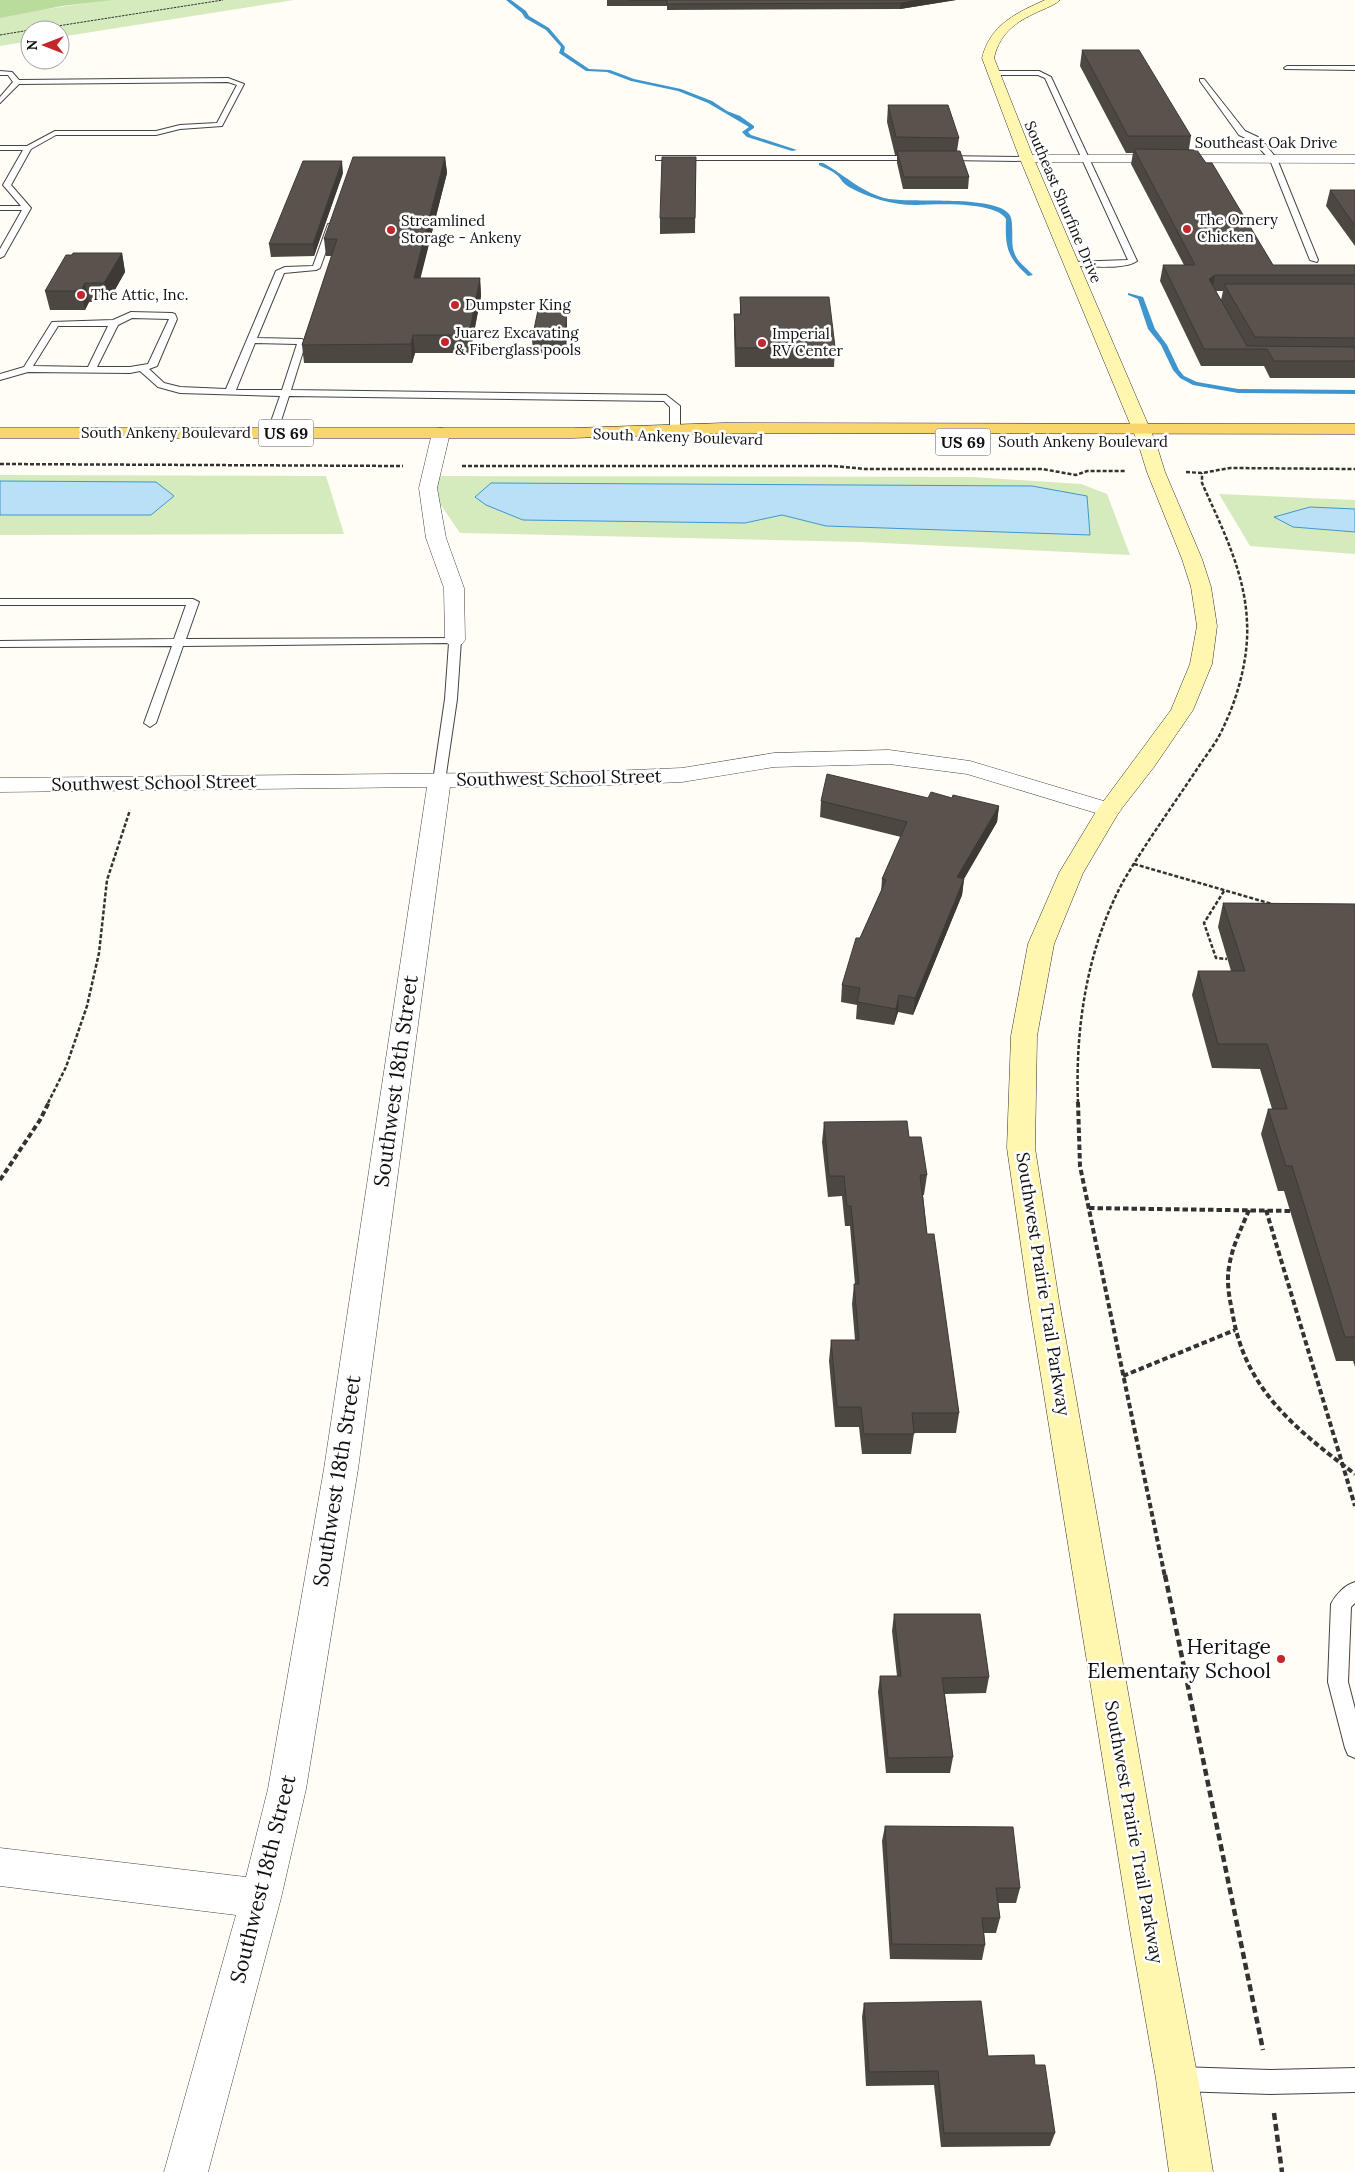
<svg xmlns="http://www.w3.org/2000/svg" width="1355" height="2172" viewBox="0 0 1355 2172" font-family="Lora,serif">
	<rect width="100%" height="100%" fill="#fffdf5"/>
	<path fill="#d5ebbd" d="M107,0H294L60,37V30H30V41L0,46V16Z
		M0,475L326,476L344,534L0,535Z
		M439,476L972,477L1081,484L1107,494L1130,555L861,542L460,533L436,498Z
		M1219,494L1355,500V554L1250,546Z"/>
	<path fill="#b9dc9c" d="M0,0H112L62,6L0,18Z"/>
	<path fill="#b9e0f7" stroke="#3f96cf" d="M0,481L156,482L174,496L151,515H0Z
		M491,483L1032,486L1087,496L1090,535L826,526L782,515L745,523L523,520L486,505L475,497Z
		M1310,507L1355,509V532L1293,527L1274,517Z"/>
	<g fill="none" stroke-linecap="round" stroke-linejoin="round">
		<path fill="#3f96cf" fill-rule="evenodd" d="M506,0H511L526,11L529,16L549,28L565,47L564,52L589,69L610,70L634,79L681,89L712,101L727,111L740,116L754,126V128L748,132L751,135L797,150L792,151L747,137L742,132L749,127L708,103L678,91L631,81L607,72L586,71L559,53L561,47L546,30L525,18L522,13Z
			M819,163H823C845,175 863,194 889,199C915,203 994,195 1009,214C1015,221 1010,242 1014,252C1017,262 1026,267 1033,275L1028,276C1007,257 1005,247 1006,219C996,201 935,204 915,205C893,205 869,198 849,187C844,184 842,181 839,177C835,172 825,168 819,165Z
			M1128,293L1143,297L1155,329L1167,345L1179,370L1184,376L1197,382L1238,389L1355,390V394L1238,393L1193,385L1180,378L1173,370L1161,345L1148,329L1138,299L1128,295Z"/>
		<defs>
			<path id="lane" d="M1287,66H1355V70L1285,69L1284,68Z
				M0,71L12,72L19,80L228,78L244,84L222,126L180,129L156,135H56L31,149L11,185L31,208L4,256L0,258V249L22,210H0V206H21L3,185L23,150H0V146H27L55,131H156L180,125L217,123L237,85L228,82L19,84L0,103V97L13,82L8,75H0Z
				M1039,71L1051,77L1137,261C1125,270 1088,266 1072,266L1068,264L1072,262L1128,260L1045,78L1038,75H992L989,73L992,71Z
				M1200,79H1204L1245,131L1260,138L1277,159L1318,260L1317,262L1310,260L1270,160L1254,142L1239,135L1200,81Z
				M656,156H916L920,158L916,160H656Z
				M941,156L1027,157L1031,159L1027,161L944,160H941Z
				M328,224L335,226L320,268L316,270L284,273L257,338L302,339L306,342L291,390L666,395L680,406V429L675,432L670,429V407L664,401L289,396L277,433L272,436L267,433L280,396L180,393L158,387L140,371L130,373L28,372L0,380V374L24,367L52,322L113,320L131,312L172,313L175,314L177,319L157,366L149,369L164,383L180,387L226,389L276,271L285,267L313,266ZM132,318L169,319L148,364L130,367H97L118,325ZM58,326H108L88,367L33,366ZM255,343L297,344L282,390H236Z
				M0,599H193L199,602L186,639L459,638L461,640L457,699L445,781L439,785L433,781L445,699L449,643L183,646L156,723L150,727L144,723L172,646L0,647V641L174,639L186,605H0Z
				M1355,1582V1603L1351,1607L1348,1682L1355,1709V1758L1348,1755L1345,1748L1328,1682L1331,1604C1336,1594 1345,1585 1355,1582Z
				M1179,2067L1270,2070L1355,2068V2092L1270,2094L1179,2091L1171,2087L1167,2079L1171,2071Z"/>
			<path id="street" d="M1027,155H1355V163L1022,162L1020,159Z
				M441,428L447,429L450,433L437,488L446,538L464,588L465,640L462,644L455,646L448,644L445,640L444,588L426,538L419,488L432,433L435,429Z
				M889,750L970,761L1117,805L1121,810L1117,815L1109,817L967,774L889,764L774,767L682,782L585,786L450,787L358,1469L306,1789L281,1898L208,2172H164L236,1915L0,1886V1848L246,1877L268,1789L324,1469L427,787L0,792V778L585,772L682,768L774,753Z"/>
			<path id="secondary" d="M1045,0H1060C1055,5 1048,7 1042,10C1019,20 1000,31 994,58L1034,159L1156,443L1165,472L1202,559L1211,587L1217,626L1212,664L1193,710L1154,767L1119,812L1083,873L1054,944L1037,1036L1035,1148L1059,1301L1171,1936L1198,2079L1213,2172H1169L1156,2079L1131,1936L1029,1301L1007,1148L1011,1036L1028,944L1059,873L1097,810L1171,710L1190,664L1197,626L1191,587L1182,559L1147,472L1138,443L1020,159L982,58C990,25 1016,13 1045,0Z"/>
			<path id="primary" d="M724,423L1355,424V434L724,433L572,438H0V428H572Z"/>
		</defs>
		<use href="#lane" stroke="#444" stroke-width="2"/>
		<use href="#street" stroke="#444" stroke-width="1"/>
		<use href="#secondary" stroke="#333" stroke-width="1"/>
		<use href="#primary" stroke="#222" stroke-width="1"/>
		<path stroke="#333" stroke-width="1" stroke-dasharray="2.5 1" stroke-linecap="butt" d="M32,30L223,0
			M0,35L30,30"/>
		<path stroke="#333" stroke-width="2.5" stroke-dasharray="4 2" stroke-linecap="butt" d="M0,464L403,466
			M462,466H834L865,469H1042L1076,475L1087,471H1125
			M1186,472L1202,473L1230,468L1355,469
			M1134,864L1272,904
			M1224,891L1204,923L1216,958L1227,959
			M48,1103L66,1067L87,1006L99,953L107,880L130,810
			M1078,1103C1075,1028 1087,947 1124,880C1147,841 1174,804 1199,766C1207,754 1217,742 1223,728C1238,697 1249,657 1247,622C1245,572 1222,528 1202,483V473"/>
		<path stroke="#333" stroke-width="4" stroke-dasharray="5.5 3" stroke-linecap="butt" d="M1078,1102L1080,1166L1165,1577
			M0,1180L40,1120L49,1102
			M1089,1208L1290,1211
			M1249,1210C1241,1229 1232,1247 1229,1267C1226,1284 1230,1300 1233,1316C1246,1391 1298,1431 1355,1474
			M1266,1210L1355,1506
			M1123,1376L1235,1330"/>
		<path stroke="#333" stroke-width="4.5" stroke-dasharray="7 4" stroke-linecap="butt" d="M1165,1575L1263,2050
			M1274,2113L1282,2172"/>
		<use href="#lane" fill="#fff" fill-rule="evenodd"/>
		<use href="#street" fill="#fff" fill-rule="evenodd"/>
		<use href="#secondary" fill="#fff6b0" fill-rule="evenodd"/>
		<use href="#primary" fill="#f9d66b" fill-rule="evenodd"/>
	</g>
	<path fill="#4d4742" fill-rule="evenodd" d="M607,0H956L900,9L667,10V6H607Z
		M1082,50L1191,136L1189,149L1206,163L1273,265H1355V378H1270L1264,366H1201L1160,281L1163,265H1184L1131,164L1133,153H1126L1080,66ZM1216,291H1223L1221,300Z
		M888,105L959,138L957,151L969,177L968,189H903L897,163V155H895L887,122Z
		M445,157L447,173L420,278H480L481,296L470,353H415L412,363H304L302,345L332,256H326L324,239Z
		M696,157L695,233L660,234V218Z
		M343,173L314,256L271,257L269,244Z
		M1330,190H1355V246L1326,206Z
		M122,253L125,272L108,302H89L85,310H50L45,291Z
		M740,297L835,347L834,367H735L734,333V314H740Z
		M567,323L566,353H533L532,339Z
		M928,798H952L999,806L997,822L964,879L962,895L913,1015L898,1012L894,1025L856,1019L857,1005L841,1002L842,985L860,938L881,892L882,879L901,837L820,817L821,801Z
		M1223,903L1355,904V1367L1353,1361H1336L1284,1191H1278L1261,1134L1268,1109H1272L1260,1069L1212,1068L1192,995L1198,971H1231L1218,927Z
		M824,1122L909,1137L927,1175L924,1195H923L927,1234L959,1413L956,1433H914L911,1454H862L859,1427H835L829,1361L831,1340H855L852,1304L854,1284H855L850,1226H845L842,1196L828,1197L822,1142Z
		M894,1614L989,1677L986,1693L945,1694L953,1757L950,1773H886L878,1692L880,1676H897L892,1631Z
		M885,1826L1020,1888L1016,1903H998L1000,1918L996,1933H984L985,1945L982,1960L890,1959L882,1841Z
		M864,2003L988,2056L1035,2065L1055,2133L1050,2146L941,2147L934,2085L866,2086L862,2017Z"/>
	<path fill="#3f3936" d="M919,0H956L900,9L901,3Z
		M445,157L447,173L416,296L414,278Z
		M342,161L343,173L314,256L313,244Z
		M122,253L125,272L108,302L104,283Z
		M1215,275L1212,291L1209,279Z
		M480,278L481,296L470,353L469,335Z
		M85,283L89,302L85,310L81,291Z
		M567,309V323L566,353L565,340Z
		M413,335L415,353L412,363L411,344Z
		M999,806L997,822L955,894L957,877Z
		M964,879L962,895L913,1015L915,998Z
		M899,995L898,1012L894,1025L896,1009Z"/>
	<path fill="#5a524d" stroke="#3f3936" d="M629,0H919L901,3L667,4V0Z
		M1082,50H1139L1191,136H1128Z
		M888,105H948L959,138L896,137Z
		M1134,149L1197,150L1206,163H1212L1273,265H1355V275H1215L1209,279L1247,346L1355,347V361H1274L1267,349H1204L1163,265H1195Z
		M897,151H960L969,177H904Z
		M353,157H445L414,278H480L469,335H413L411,344L302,345L337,239H324Z
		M662,157H696L695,218H660Z
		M303,161H342L313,244H269Z
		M1330,190H1355V226Z
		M73,253H122L104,283H85L81,291H45L66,255H72Z
		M1224,284H1355V338L1255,337Z
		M740,297H829L835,347L736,348L734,314H741Z
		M567,309L565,340L532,339L538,310Z
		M827,774L928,798L931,792L952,798L953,795L999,806L957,877L964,879L915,998L899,995L896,1009L857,1002L860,988L842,985L856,938H860L886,880L882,879L907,822L821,801Z
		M1223,903L1355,904V1337H1345L1292,1166H1286L1268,1109H1287L1267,1044H1218L1198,971H1245Z
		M907,1121L909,1137H921L927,1175H920L927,1234H934L959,1413H912L914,1434H864L861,1407H837L831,1340H859L854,1284H859L851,1206H847L844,1176H829L824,1122Z
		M894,1614H980L989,1677L942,1678L953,1757L888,1758L880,1676H901Z
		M885,1826L1013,1827L1020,1888H996L1000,1918H982L985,1945L892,1944Z
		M981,2001L988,2056L1034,2055L1035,2065H1045L1055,2133H944L938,2071L869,2072L864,2003Z"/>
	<g fill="#c4262e" stroke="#fff" stroke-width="2">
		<circle cx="1187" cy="229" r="5"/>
		<circle cx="391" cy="230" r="5"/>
		<circle cx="81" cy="295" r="5"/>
		<circle cx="455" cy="305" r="5"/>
		<circle cx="445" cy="342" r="5"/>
		<circle cx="762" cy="343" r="5"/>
		<circle cx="1281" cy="1659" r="5"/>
	</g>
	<g text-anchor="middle" stroke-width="5" stroke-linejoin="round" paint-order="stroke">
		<g font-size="15" fill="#111" stroke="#fff">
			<text x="1266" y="148">Southeast Oak Drive</text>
			<text transform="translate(1063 202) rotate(67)" y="5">Southeast Shurfine Drive</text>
			<text x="166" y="438">South Ankeny Boulevard</text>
			<text transform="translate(678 437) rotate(2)" y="5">South Ankeny Boulevard</text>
			<text x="1083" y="447">South Ankeny Boulevard</text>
		</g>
		<g font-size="15" fill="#111" stroke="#fff" text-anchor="start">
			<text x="1197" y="225">The Ornery<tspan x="1197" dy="17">Chicken</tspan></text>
			<text x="401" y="226">Streamlined<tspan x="401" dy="17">Storage - Ankeny</tspan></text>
			<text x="91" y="300">The Attic, Inc.</text>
			<text x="465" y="310">Dumpster King</text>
			<text x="455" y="338">Juarez Excavating<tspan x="455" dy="17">&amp; Fiberglass pools</tspan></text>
			<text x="772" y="339">Imperial<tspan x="772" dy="17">RV Center</tspan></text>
		</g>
		<g fill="#fff" stroke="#585858" stroke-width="1">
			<rect x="258.5" y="419.5" width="55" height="27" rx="4"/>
			<rect x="935.5" y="428.5" width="55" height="27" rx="4"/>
		</g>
		<g font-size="16" font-weight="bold" fill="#111">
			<text x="286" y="439">US 69</text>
			<text x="963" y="448">US 69</text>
		</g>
		<g font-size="18" fill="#111" stroke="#fff">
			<text transform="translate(559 778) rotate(-1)" y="6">Southwest School Street</text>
			<text transform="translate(154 783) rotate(-1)" y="6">Southwest School Street</text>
			<text transform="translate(1043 1284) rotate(81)" y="6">Southwest Prairie Trail Parkway</text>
			<text transform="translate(1134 1832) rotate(80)" y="6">Southwest Prairie Trail Parkway</text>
		</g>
		<g font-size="21" fill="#111" stroke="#fff">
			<text transform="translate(396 1081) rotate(-82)" y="7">Southwest 18th Street</text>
			<text transform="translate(337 1481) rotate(-81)" y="7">Southwest 18th Street</text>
			<text transform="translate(263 1879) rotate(-76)" y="7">Southwest 18th Street</text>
		</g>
		<g font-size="21" fill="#111" stroke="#fff" text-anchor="end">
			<text x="1271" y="1654">Heritage<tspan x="1271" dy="24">Elementary School</tspan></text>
		</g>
	</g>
	<g transform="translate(45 45) rotate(270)"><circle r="24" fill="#ffffff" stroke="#a0a0a0"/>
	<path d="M0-4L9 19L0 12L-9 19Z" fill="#c4262e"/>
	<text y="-8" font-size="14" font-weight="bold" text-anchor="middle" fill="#111111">N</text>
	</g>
</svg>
